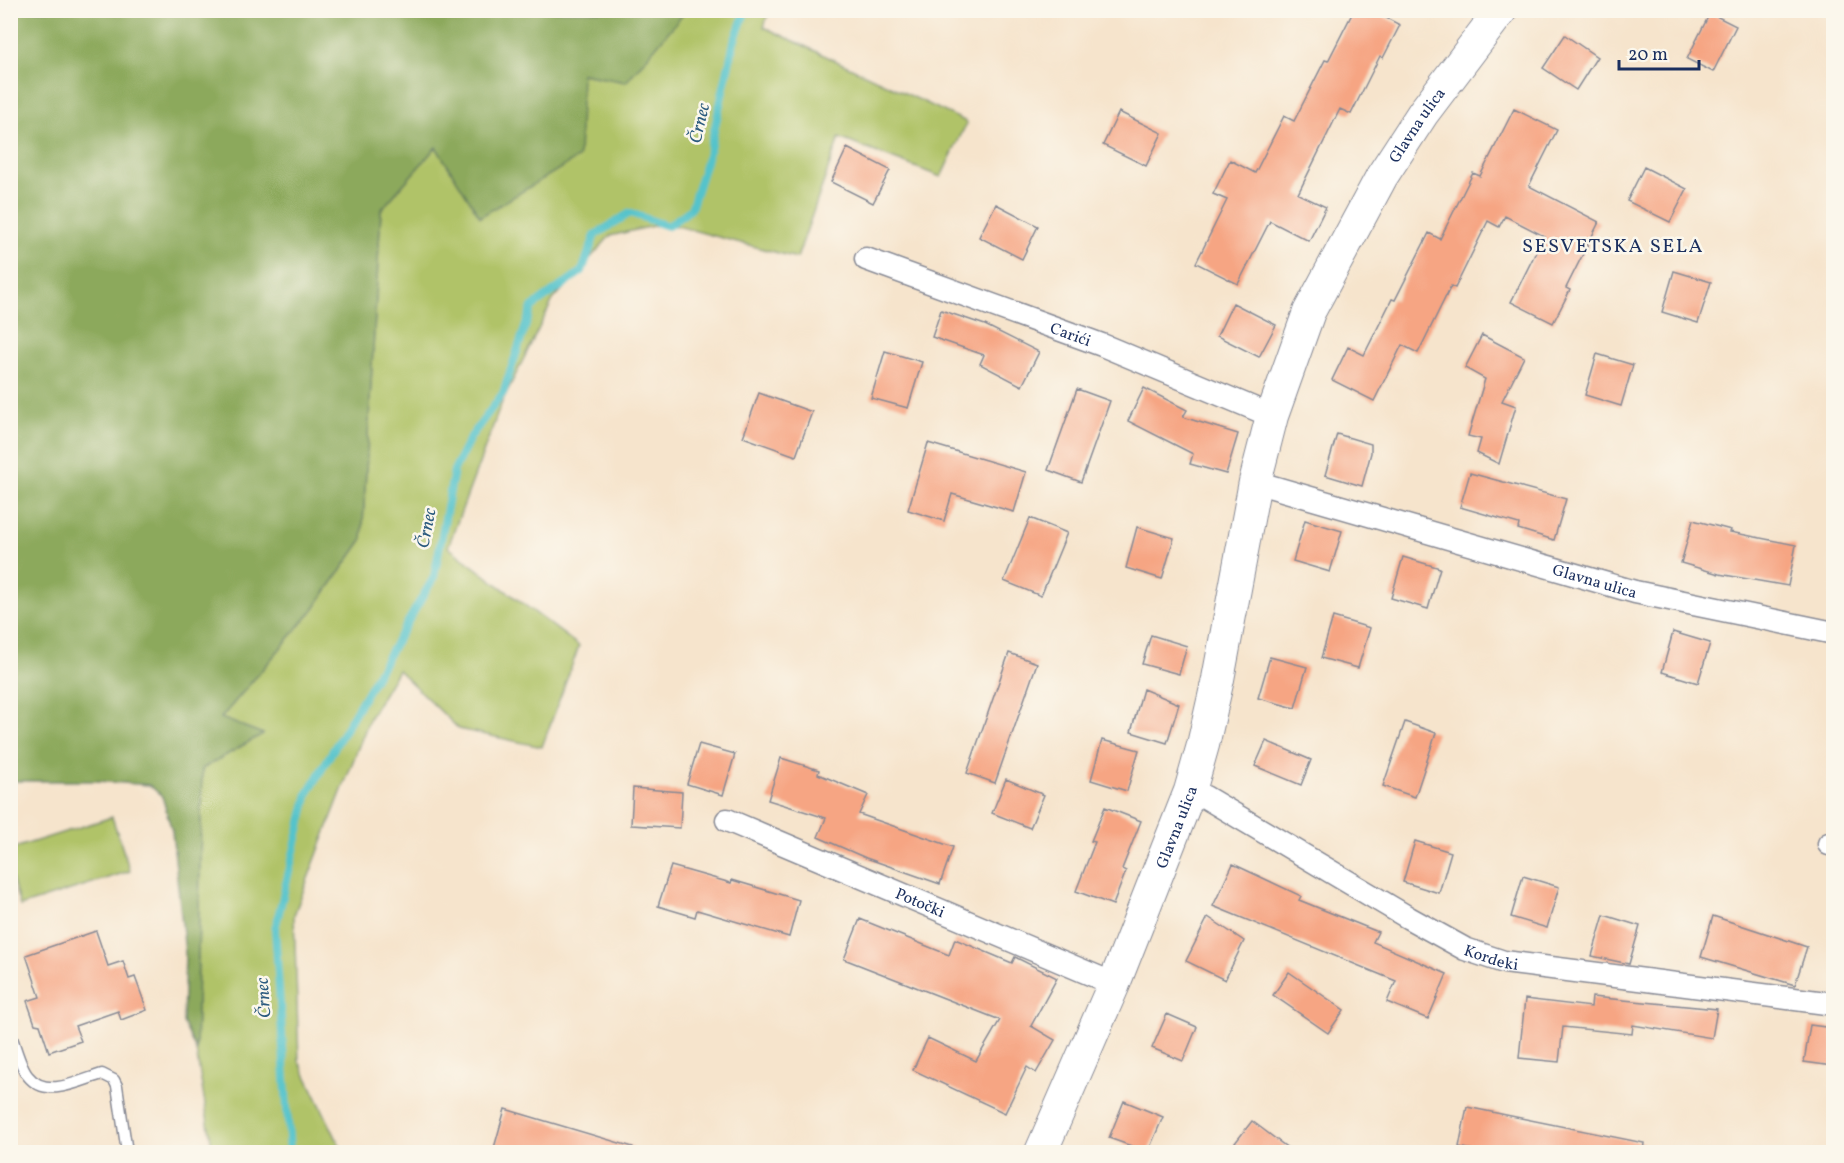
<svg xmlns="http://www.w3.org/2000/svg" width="1844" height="1163" viewBox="0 0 1844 1163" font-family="Vollkorn,serif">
	<rect width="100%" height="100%" fill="#fbf7ec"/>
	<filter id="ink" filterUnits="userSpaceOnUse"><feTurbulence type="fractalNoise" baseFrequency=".0167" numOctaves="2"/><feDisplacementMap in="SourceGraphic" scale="12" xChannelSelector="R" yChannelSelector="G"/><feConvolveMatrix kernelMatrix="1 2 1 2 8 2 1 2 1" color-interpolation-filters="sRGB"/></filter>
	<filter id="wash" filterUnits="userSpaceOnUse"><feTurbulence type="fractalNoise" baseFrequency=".008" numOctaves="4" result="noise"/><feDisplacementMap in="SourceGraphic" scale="24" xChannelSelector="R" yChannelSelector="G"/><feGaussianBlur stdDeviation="1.35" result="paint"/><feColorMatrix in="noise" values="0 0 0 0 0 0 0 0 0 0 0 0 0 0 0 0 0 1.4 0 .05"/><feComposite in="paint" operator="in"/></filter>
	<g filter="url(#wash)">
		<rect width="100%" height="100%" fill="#f6e4cc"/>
		<path fill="#b0c367" stroke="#667962" stroke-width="1.5" d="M686,10L769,11L764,27L967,122L941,177L839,138L797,258L666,223L610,236L553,300L502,402L448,547L579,646L542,747L459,729L398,670L370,717L294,915L299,1061L343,1152H213L196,1051L202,769L262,734L221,718L313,610L362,540L381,210L436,147L481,216L582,74L626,82Z
			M112,817L130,871L20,906L11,875V849Z"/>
		<path fill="#8ca95c" stroke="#546c5d" stroke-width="1.5" d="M11,10L686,11L626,82L582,74L579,157L480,217L436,147L381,210L362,540L313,610L221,718L263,734L202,769L196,1051L183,1022L185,953L172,831L162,796L149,785L97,781H11Z"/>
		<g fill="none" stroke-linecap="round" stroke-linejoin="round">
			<path stroke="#55c3cb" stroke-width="8" d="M290,1152L275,929L308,793L434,577L454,470L470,438L503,393L532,307L582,271L595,235L630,213L668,226L691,209L710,149L734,42L746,10"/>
		</g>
		<g id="blocks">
			<path fill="#f6a583" d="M1354,10H1371L1400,25L1383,58L1380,56L1351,114L1340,109L1298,194L1326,207L1309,241L1270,221L1238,284L1196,263L1227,200L1213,194L1230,160L1255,173L1284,116L1294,121L1325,60L1328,61Z
				M1710,13L1736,26L1713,72L1687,59Z
				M1565,35L1597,57L1576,90L1543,68Z
				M1514,109L1557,130L1529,186L1599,222L1566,288L1570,290L1553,323L1511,302L1544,236L1505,216L1499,227L1488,221L1455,288L1451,286L1418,353L1402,345L1374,401L1332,380L1348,347L1364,355L1392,299L1395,300L1429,233L1440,239L1473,173L1480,176Z
				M1119,112L1162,133L1146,166L1103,145Z
				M847,148L890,170L873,203L831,182Z
				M1644,167L1687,189L1670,222L1627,201Z
				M996,204L1038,226L1022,259L979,237Z
				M1674,271L1711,282L1698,323L1662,312Z
				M1233,303L1276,325L1259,357L1217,336Z
				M941,310L985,325L1039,352L1022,386L980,364L984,355L932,337Z
				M1482,335L1524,357L1502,401L1516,406L1499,464L1477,453L1481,439L1468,436L1485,379L1465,368Z
				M885,351L922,362L908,408L871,398Z
				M1597,354L1633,365L1621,406L1585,395Z
				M1144,388L1187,410L1183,417L1238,434L1226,474L1190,464L1193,454L1128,421Z
				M1077,389L1110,401L1081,482L1048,470Z
				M759,393L812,412L796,456L743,437Z
				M1337,434L1371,444V453L1362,486L1325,475Z
				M928,443L1026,472L1014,512L952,494L944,521L908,510Z
				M1470,473L1566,499L1554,540L1518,529L1519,524L1460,507Z
				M1030,518L1067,533L1041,596L1004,581Z
				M1305,520L1342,531L1330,572L1293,561Z
				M1693,520L1731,530L1730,532L1796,545L1788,586L1719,574L1681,563Z
				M1137,527L1174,538L1162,579L1126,568Z
				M1403,557L1440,568L1428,609L1391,598Z
				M1333,617L1370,628L1358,668L1321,658Z
				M1673,632L1710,643L1698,683L1662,672Z
				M1151,635L1187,646L1179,674L1142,664Z
				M1009,653L1037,663L995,783L967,773Z
				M1270,657L1307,667L1295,708L1258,698Z
				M1143,689L1179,704L1167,743L1131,732Z
				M1405,722L1436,733L1415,797L1383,786Z
				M1102,740L1139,750L1127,791L1091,780Z
				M1266,741L1311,760L1301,785L1255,766Z
				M699,744L735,754L723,795L687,784Z
				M781,758L819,770L818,774L868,795L859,814L953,847L940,884L866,858L818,837L826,818L768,800Z
				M1006,779L1044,795L1030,828L992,813Z
				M633,788L682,792L680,828L631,825Z
				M1105,807L1141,821L1122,869L1126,871L1113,905L1076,891L1095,842L1091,841Z
				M1415,841L1451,852L1439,893L1403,882Z
				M1233,864L1301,896L1299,900L1378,932L1373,942L1447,974L1428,1019L1387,1002L1396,981L1213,906Z
				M671,866L731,883L732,880L799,900L789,937L697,910L695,917L658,906Z
				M1523,876L1559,887L1547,928L1511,917Z
				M1604,915L1640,926L1629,964L1592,956Z
				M1713,916L1807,947L1795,985L1701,957Z
				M1208,917L1244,941L1225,980L1186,961Z
				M860,919L949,955L955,939L1012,963L1015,957L1057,978L1031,1026L1055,1040L1036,1073L1027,1067L1005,1113L913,1070L928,1038L976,1061L1000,1020L844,959Z
				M96,931L108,966L123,961L129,979L135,977L147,1010L121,1020L118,1011L75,1026L81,1041L49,1052L40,1025L35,1024L27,1001L40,997L26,955Z
				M1289,972L1344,1010L1328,1033L1273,995Z
				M1592,997L1717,1009L1712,1038L1633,1025L1632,1034L1563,1027L1559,1062L1519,1058L1525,999L1591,1007Z
				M1167,1014L1197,1027L1183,1061L1152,1048Z
				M1810,1025L1833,1028V1066L1804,1062Z
				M1124,1101L1163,1117L1148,1152L1109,1138Z
				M1467,1107L1644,1143L1643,1152H1483L1459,1147Z
				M505,1109L633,1147V1152H510L494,1148Z
				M1252,1121L1293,1152H1228Z"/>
		</g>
	</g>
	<g filter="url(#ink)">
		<use href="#blocks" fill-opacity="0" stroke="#888a95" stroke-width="1.5"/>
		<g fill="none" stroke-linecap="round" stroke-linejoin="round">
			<defs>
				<path id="lane" d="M10,1033C15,1044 20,1067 28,1076C46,1099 79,1081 102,1074L114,1080L117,1086L127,1152"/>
				<g id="street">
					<path id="s1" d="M866,259L1102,345L1272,416"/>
					<path id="s2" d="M1255,482L1635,592L1834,633"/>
					<path id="s3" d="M1190,791L1205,797L1409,918L1465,949L1504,962L1834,1004"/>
					<path id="s4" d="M727,820L1114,984"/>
					<path d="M1829,844L1834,845"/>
				</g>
				<g id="secondary">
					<path id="s5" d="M1041,1152L1114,984L1190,791L1203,745L1218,679L1255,482L1272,416L1309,312L1382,176L1423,113L1501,10"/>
				</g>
			</defs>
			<use href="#lane" stroke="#888a95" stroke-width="13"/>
			<use href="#street" stroke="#888a95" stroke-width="25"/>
			<use href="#secondary" stroke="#888a95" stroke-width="34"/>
			<use href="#lane" stroke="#fff" stroke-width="10"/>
			<use href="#street" stroke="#fff" stroke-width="22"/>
			<use href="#secondary" stroke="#fff" stroke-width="32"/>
		</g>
	</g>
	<g text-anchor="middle" stroke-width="5" stroke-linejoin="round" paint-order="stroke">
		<g font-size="16" fill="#1b2f5e" stroke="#fbf7ec">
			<text dy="6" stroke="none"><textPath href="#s5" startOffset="1101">Glavna ulica</textPath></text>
			<text dy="6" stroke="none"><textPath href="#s1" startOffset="218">Carići</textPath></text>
			<text dy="6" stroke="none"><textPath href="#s2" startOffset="354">Glavna ulica</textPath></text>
			<text dy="6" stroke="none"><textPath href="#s5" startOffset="352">Glavna ulica</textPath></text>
			<text dy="6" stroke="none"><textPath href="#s4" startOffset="210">Potočki</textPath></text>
			<text dy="6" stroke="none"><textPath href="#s3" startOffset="345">Kordeki</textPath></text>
		</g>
		<g font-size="18" font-style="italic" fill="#2c5b7f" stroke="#fbf7ec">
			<text transform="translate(699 123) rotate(-77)" y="6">Črnec</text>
			<text transform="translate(426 528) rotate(-79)" y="6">Črnec</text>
			<text transform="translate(263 998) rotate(-94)" y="6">Črnec</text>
		</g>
		<g font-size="20" letter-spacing="1.5" fill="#1b2f5e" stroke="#fbf7ec">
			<text x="1613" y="252">SESVETSKA SELA</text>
		</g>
	</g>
	<rect width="1844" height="1163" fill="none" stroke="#fbf7ec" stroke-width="36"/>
	<path d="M1619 60v9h80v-9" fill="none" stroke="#1b2f5e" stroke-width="3"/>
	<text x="1628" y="60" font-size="18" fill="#1b2f5e" stroke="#fbf7ec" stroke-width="4.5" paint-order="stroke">20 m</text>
</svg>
